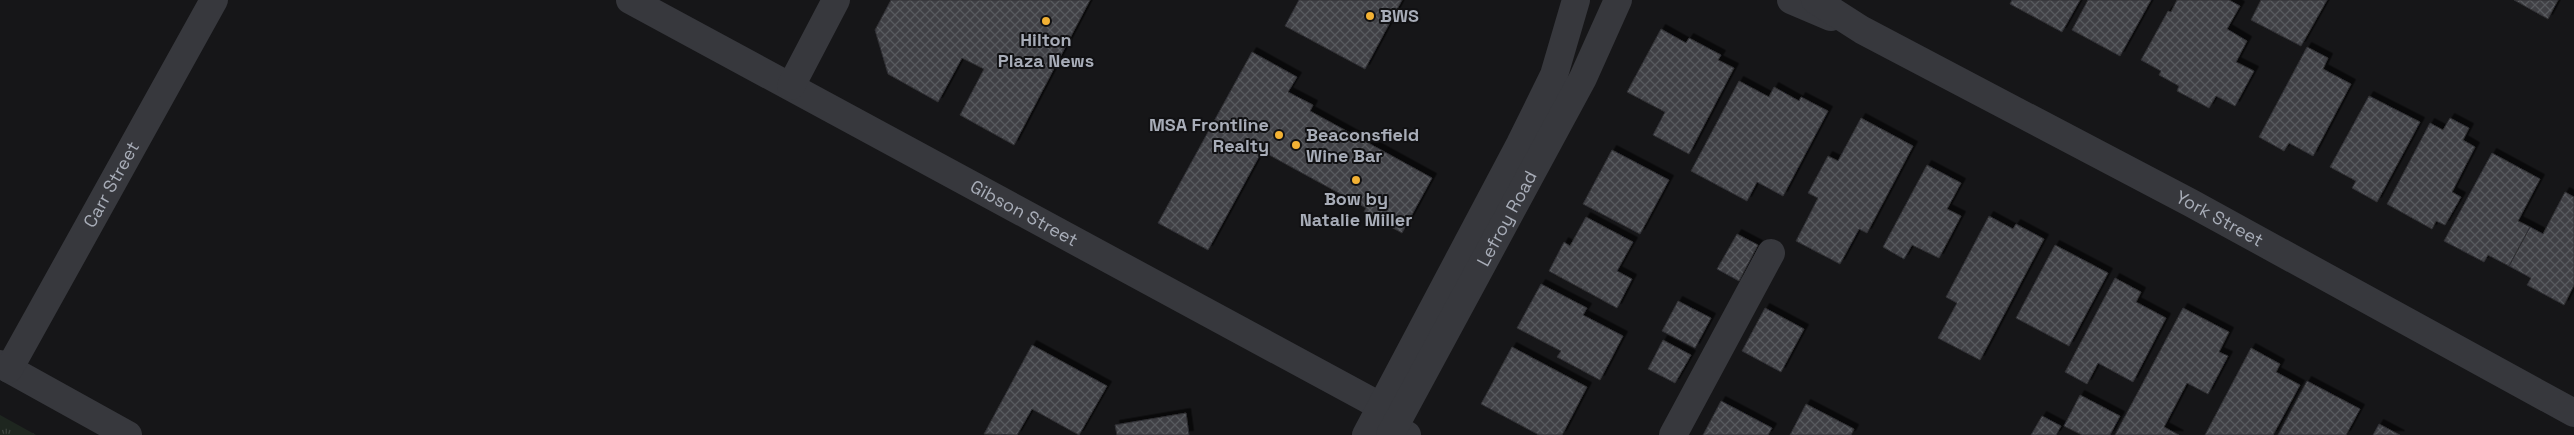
<svg xmlns="http://www.w3.org/2000/svg" width="2574" height="435" viewBox="0 0 2574 435" font-family="'Space Grotesk',sans-serif">
	<defs>
		<pattern id="grass-tufts" width="24" height="20" patternUnits="userSpaceOnUse" patternTransform="scale(1.25)"><rect width="24" height="20" fill="#1e261f"/><path d="M3 7l-1-3M5 7V3M7 7l1-3M15 17l-1-3M17 17v-4M19 17l1-3" fill="none" stroke="#3c433d"/></pattern>
		<pattern id="building-cross-hatch" width="8" height="8" patternUnits="userSpaceOnUse" patternTransform="scale(1.25)"><rect width="8" height="8" fill="#404145"/><path d="M0 0l8 8M0 8l8-8" fill="none" stroke="#595a5e"/></pattern>
		<filter id="shadow"><feDropShadow dx="4.5" dy="-4.5" stdDeviation="0" flood-color="#0009"/></filter>
	</defs>
	<rect width="100%" height="100%" fill="#161618"/>
	<path fill="url(#grass-tufts)" d="M0,415L36,435H0Z"/>
	<path fill="url(#building-cross-hatch)" stroke="#303034" filter="url(#shadow)" d="M891,0H1090L1014,145L960,115L984,69L962,58L938,102L888,74L875,30Z
		M1299,0H1402L1365,69L1285,26Z
		M2012,0H2080L2062,32L2010,4Z
		M2088,0H2151L2120,56L2072,30Z
		M2177,0H2229L2240,6L2227,29L2247,41L2236,62L2254,71L2235,106L2216,96L2209,108L2177,91L2179,86L2159,75L2161,71L2141,60L2168,11L2171,12Z
		M2261,0H2327L2301,46L2251,20Z
		M2514,0H2558L2548,19Z
		M1661,29L1686,43L1689,38L1721,55L1718,60L1734,68L1689,154L1653,135L1665,112L1627,92Z
		M2307,47L2328,58L2323,69L2351,84L2313,156L2289,143L2284,151L2259,137Z
		M1252,52L1297,77L1288,92L1313,105L1310,111L1432,178L1402,233L1364,212L1366,208L1262,151L1208,250L1158,223Z
		M1739,81L1769,97L1774,87L1799,101L1801,97L1828,111L1783,196L1757,182L1747,201L1691,171Z
		M2369,96L2420,122L2377,202L2352,188L2356,181L2330,167Z
		M1861,118L1913,146L1867,233L1859,229L1840,264L1796,241L1818,198L1808,193L1828,156L1838,161Z
		M2450,118L2469,128L2463,140L2475,147L2452,192L2461,197L2445,225L2436,221L2432,229L2387,204L2430,123L2443,130Z
		M1612,150L1669,180L1640,234L1583,204Z
		M2492,153L2540,179L2518,221L2530,227L2509,266L2488,255L2484,262L2444,241Z
		M1927,165L1961,183L1947,209L1961,216L1939,258L1912,245L1904,259L1883,247Z
		M2565,192L2574,197V285L2564,305L2527,285L2531,278L2509,266L2530,227L2543,234Z
		M1989,216L2013,229L2016,224L2044,239L1980,360L1938,338L1957,303L1946,297Z
		M1586,217L1633,242L1617,271L1632,279L1617,308L1549,271L1564,242L1570,246Z
		M1737,234L1758,245L1739,281L1717,269Z
		M2055,245L2108,273L2069,346L2016,318Z
		M2115,278L2141,292L2136,302L2166,318L2133,382L2098,363L2087,384L2065,372Z
		M1541,284L1587,308L1583,315L1623,336L1600,380L1557,357L1561,351L1517,328Z
		M1678,301L1711,318L1695,348L1662,331Z
		M1765,308L1804,329L1781,372L1742,351Z
		M2183,308L2229,332L2219,352L2228,356L2208,394L2187,383L2164,427L2179,435H2115Z
		M1663,340L1691,355L1675,383L1648,369Z
		M1032,345L1107,386L1079,435L1032,409L1017,435L984,434Z
		M1512,347L1587,387L1562,435H1539L1481,404Z
		M2251,348L2280,364L2276,372L2300,385L2273,435H2205Z
		M2307,381L2360,409L2346,435H2278Z
		M2080,395L2120,416L2110,435H2082L2064,426Z
		M1721,401L1772,428L1768,435H1703Z
		M1806,404L1854,429L1851,435H1790Z
		M1186,413L1189,435H1117L1115,425Z
		M2042,416L2061,426L2056,435H2031Z
		M2379,424L2400,435H2373Z"/>
	<g fill="none" stroke-linecap="round" stroke-linejoin="round">
		<g stroke="#37383d" stroke-width="28">
			<path id="s1" d="M630,0L1382,407L1393,428L1407,435"/>
			<path d="M1791,0L1831,17"/>
			<path id="s2" d="M1815,0L1862,30L2191,203L2574,413"/>
			<path d="M791,86L836,0"/>
			<path d="M0,364L128,435"/>
			<path id="s3" d="M9,369L214,0"/>
			<path d="M1366,435L1520,144L1554,75L1576,0"/>
			<path id="s4" d="M1390,435L1583,78L1618,0"/>
			<path d="M1673,435L1771,253"/>
		</g>
	</g>
	<g fill="#f2b134" stroke="#111113" stroke-width="2">
		<circle cx="1370" cy="16" r="5"/>
		<circle cx="1046" cy="21" r="5"/>
		<circle cx="1279" cy="135" r="5"/>
		<circle cx="1296" cy="145" r="5"/>
		<circle cx="1356" cy="180" r="5"/>
	</g>
	<g text-anchor="middle" stroke-width="4" stroke-linejoin="round" paint-order="stroke">
		<g font-size="18" font-weight="bold" fill="#a8adb8" stroke="#111113" text-anchor="start">
			<text x="1380" y="22">BWS</text>
			<text x="1046" y="46" text-anchor="middle">Hilton<tspan x="1046" dy="21">Plaza News</tspan></text>
			<text x="1269" y="131" text-anchor="end">MSA Frontline<tspan x="1269" dy="21">Realty</tspan></text>
			<text x="1306" y="141">Beaconsfield<tspan x="1306" dy="21">Wine Bar</tspan></text>
			<text x="1356" y="205" text-anchor="middle">Bow by<tspan x="1356" dy="21">Natalie Miller</tspan></text>
		</g>
		<g font-size="18" fill="#a8adb8" stroke="#111113">
			<text dy="6" stroke="none"><textPath href="#s3" startOffset="211">Carr Street</textPath></text>
			<text dy="6" stroke="none"><textPath href="#s1" startOffset="448">Gibson Street</textPath></text>
			<text dy="6" stroke="none"><textPath href="#s4" startOffset="246">Lefroy Road</textPath></text>
			<text dy="6" stroke="none"><textPath href="#s2" startOffset="460">York Street</textPath></text>
		</g>
	</g>
</svg>
